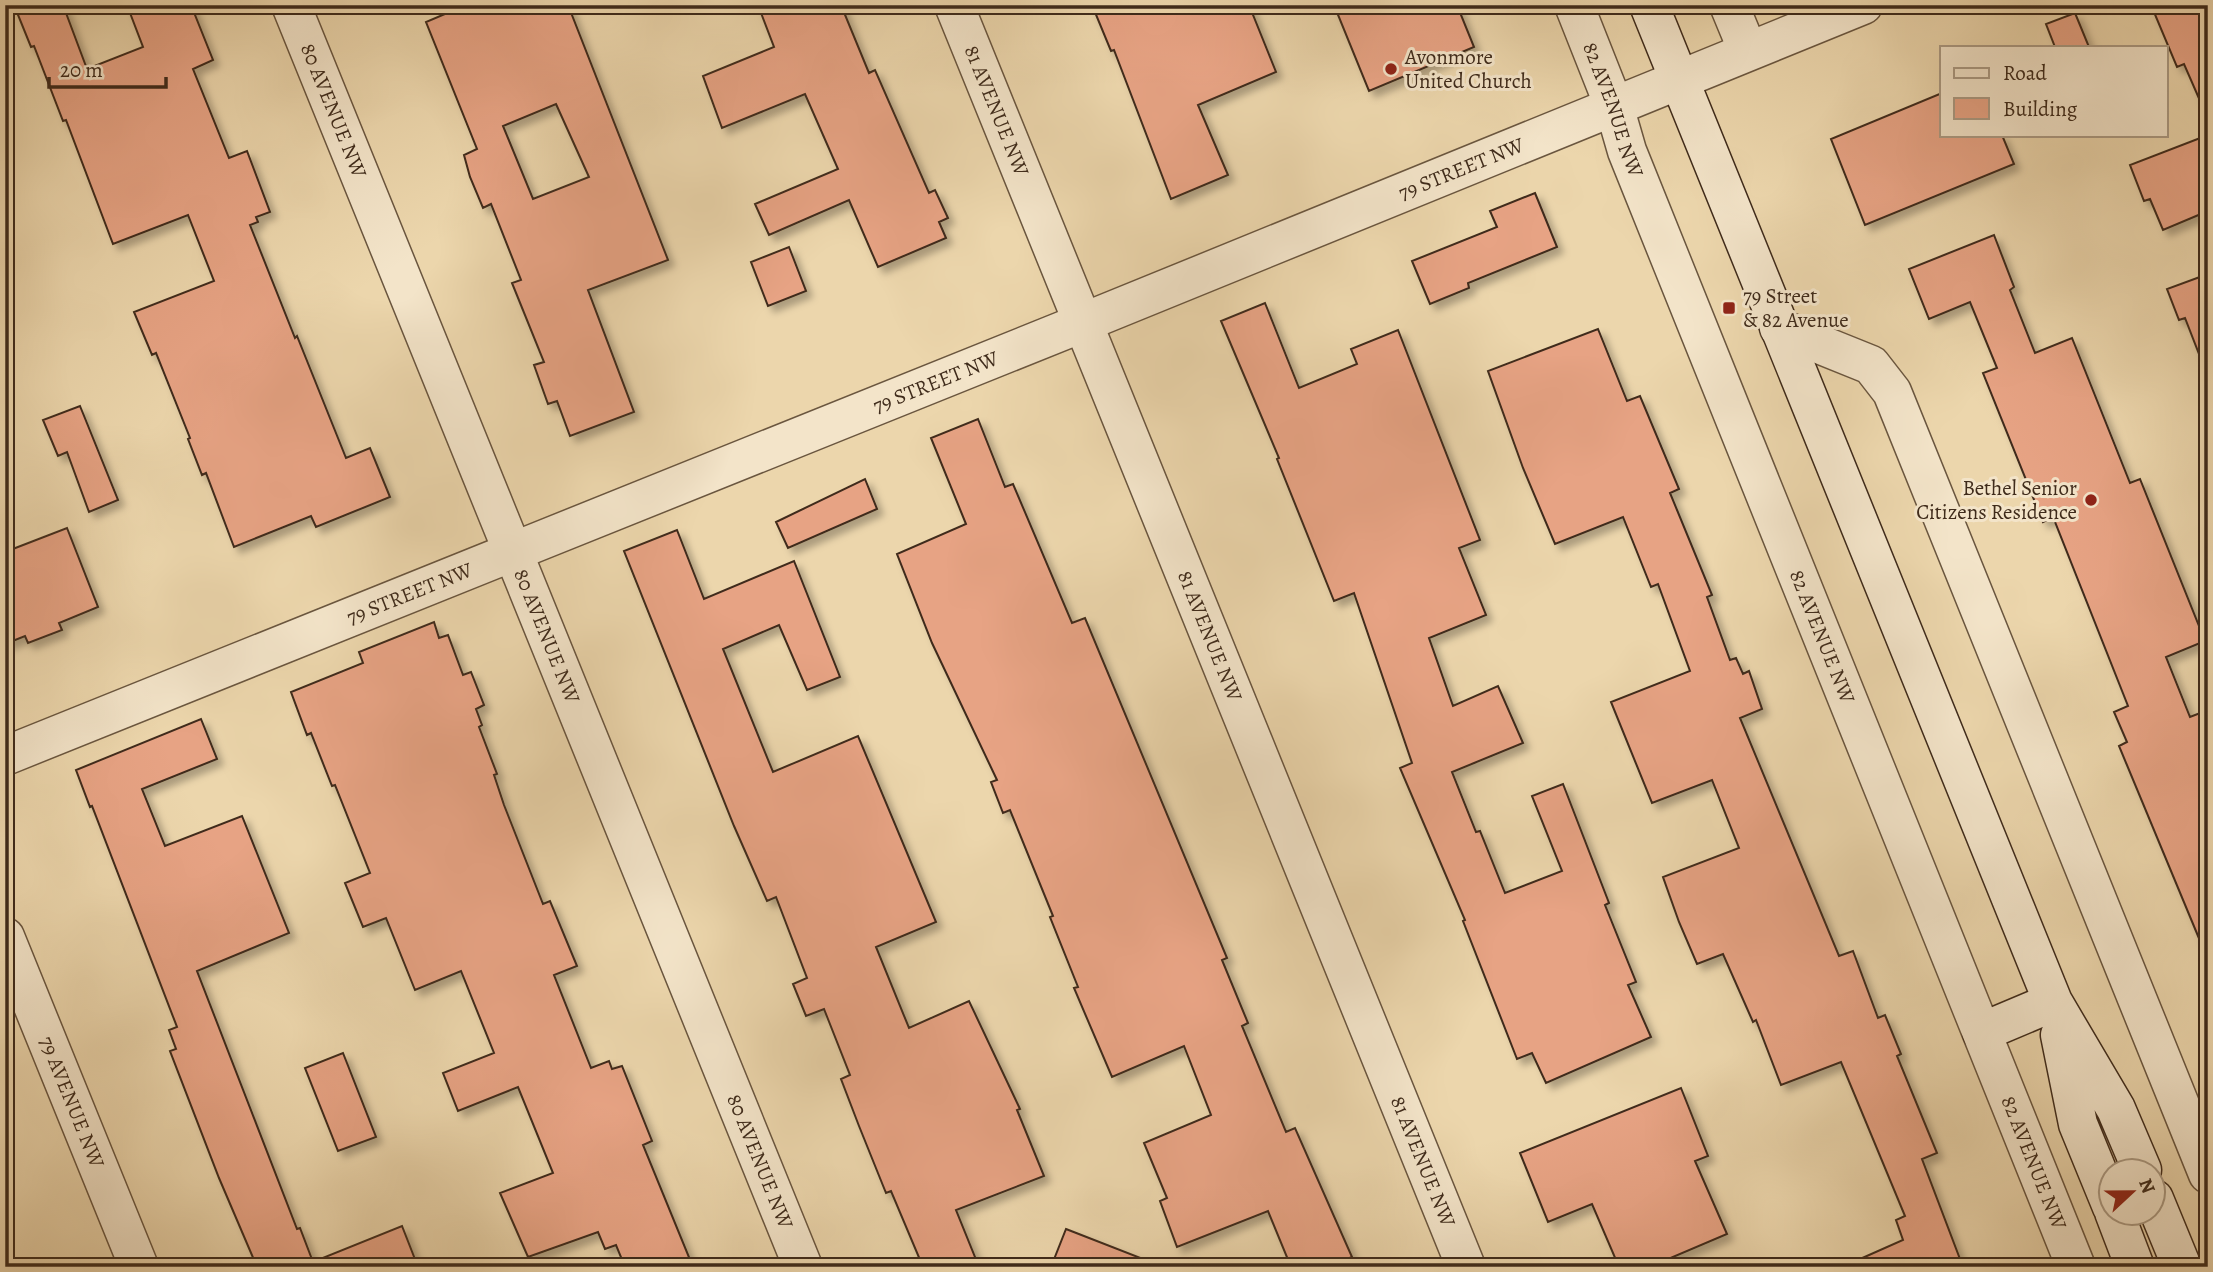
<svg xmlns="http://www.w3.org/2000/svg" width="2213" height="1272" viewBox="0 0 2213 1272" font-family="Alegreya,serif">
	<defs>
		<filter id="shadow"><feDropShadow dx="6" dy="6" stdDeviation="3.5" flood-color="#0004"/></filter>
	</defs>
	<rect width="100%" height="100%" fill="#ecd6ac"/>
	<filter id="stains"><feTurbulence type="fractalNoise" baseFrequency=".00286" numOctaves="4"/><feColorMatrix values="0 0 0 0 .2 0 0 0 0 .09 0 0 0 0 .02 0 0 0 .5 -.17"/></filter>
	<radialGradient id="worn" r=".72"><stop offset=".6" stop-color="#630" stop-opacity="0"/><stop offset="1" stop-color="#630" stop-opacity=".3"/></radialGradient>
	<path fill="#e7a384" stroke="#3f2b1b" stroke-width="2" fill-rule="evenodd" filter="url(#shadow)" d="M14,5H63L87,69L143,47L127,5H191L213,60L193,69L229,158L247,151L270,212L256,217L258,222L250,225L295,338L297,336L346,458L370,448L390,497L316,527L311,516L234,547L206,473L202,475L188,439L190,438L156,353L152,355L134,312L214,281L188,215L113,244L66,120L63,121L34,46L31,47Z
		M466,5H568L668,260L588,290L634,412L570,436L557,401L548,404L534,365L544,362L512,283L521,280L491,204L483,208L470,177L464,155L477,149L426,22ZM556,104L589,177L533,199L503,126Z
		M758,5H841L869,73L875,70L929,193L935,190L948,218L939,222L946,238L878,267L849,200L769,235L755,204L838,169L805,94L722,128L703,76L774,47Z
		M1092,5H1249L1276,72L1198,105L1228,175L1171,199L1114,50L1111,51Z
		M1334,5H1457L1474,47L1369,91Z
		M2151,5H2208V119L2184,64L2177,67Z
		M2075,13L2089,47H2055L2046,24Z
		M1942,93V135H2002L2014,164L1865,225L1831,139Z
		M2208,135V211L2163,230L2150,199L2144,201L2130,165Z
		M1535,193L1557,247L1468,283L1469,288L1430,304L1412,261L1497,227L1490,211Z
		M1994,235L2014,287L2010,290L2035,353L2072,338L2130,483L2140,479L2205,641L2166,657L2190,717L2208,710V960L2119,746L2127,742L2114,712L2128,706L2053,517L2043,522L1983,373L1997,368L1970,302L1929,319L1909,269Z
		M789,247L806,291L768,306L751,262Z
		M2208,274V372H2206L2185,318L2179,320L2167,289Z
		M1265,303L1299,388L1357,364L1351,349L1398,330L1480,540L1459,548L1486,615L1429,638L1453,706L1498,686L1523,743L1452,772L1476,832L1480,831L1505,893L1562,871L1532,796L1563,784L1609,903L1605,905L1636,982L1628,985L1651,1037L1546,1083L1532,1053L1517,1059L1463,921L1465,920L1400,768L1412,763L1354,593L1334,601L1277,459L1279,458L1221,321Z
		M1598,329L1627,401L1640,396L1679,489L1670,493L1712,595L1707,597L1730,660L1736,658L1743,674L1749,671L1762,709L1740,718L1839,956L1853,951L1878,1018L1885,1015L1901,1054L1897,1056L1937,1153L1922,1159L1963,1267H1842L1903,1240L1896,1220L1905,1216L1841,1062L1781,1085L1756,1020L1753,1022L1723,954L1697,964L1679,922L1663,877L1739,848L1712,780L1652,803L1611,702L1690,671L1658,584L1651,587L1623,517L1555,544L1523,468L1488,371Z
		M80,406L118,500L89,512L67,452L58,456L43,420Z
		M978,419L1005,487L1013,484L1072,623L1085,618L1227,958L1222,960L1248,1023L1242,1026L1286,1132L1295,1128L1352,1257L1327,1267H1291L1268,1211L1177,1247L1160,1201L1167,1198L1144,1143L1211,1115L1184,1046L1112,1077L1074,988L1078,987L1050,917L1053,916L1010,810L1003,813L991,782L997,780L932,643L897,554L966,524L931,438Z
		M865,479L877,509L788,548L776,522Z
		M67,528L98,607L59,623L62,630L28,643L25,636L5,644V552Z
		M677,530L704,599L794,561L840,677L807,690L779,625L723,649L773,772L858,736L936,922L876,947L909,1028L969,1001L1020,1109L1017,1110L1044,1176L956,1210L979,1267H923L891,1191L886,1193L859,1126L841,1079L850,1075L824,1009L806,1016L793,984L807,978L776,897L767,901L734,826L624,551Z
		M434,622L439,638L448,635L463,675L471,672L484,705L476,709L482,725L479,727L497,774L494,775L504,805L543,904L550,901L577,966L554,975L591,1068L609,1061L612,1069L622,1066L652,1141L643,1145L693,1267H625L616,1245L605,1249L598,1232L528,1257L500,1193L553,1173L518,1087L458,1111L443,1073L494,1053L461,971L415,990L386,918L363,927L345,883L370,873L335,785L332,786L311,733L307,735L291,692L363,663L359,652Z
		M201,719L217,759L142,789L165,846L242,816L289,933L197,971L297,1229L300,1228L313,1262L402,1226L418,1267H257L219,1178L170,1051L176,1049L169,1030L177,1027L92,806L90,807L76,770Z
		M343,1053L376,1137L338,1151L305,1068Z
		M1681,1088L1708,1156L1695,1161L1727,1234L1668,1259L1671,1267H1619L1592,1204L1548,1222L1520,1153Z
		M1066,1229L1156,1264L1155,1267H1051Z"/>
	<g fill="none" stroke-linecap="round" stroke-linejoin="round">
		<defs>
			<g id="minor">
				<path id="s1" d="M291,5L803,1267"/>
				<path id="s2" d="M954,5L1466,1267"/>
				<path id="s3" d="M1574,5L1614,106L1627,151L2076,1267"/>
				<path d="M1729,5L1748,51"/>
				<path d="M1779,328L1871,365L1892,392L2208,1174"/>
				<path id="s4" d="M5,937L139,1267"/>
			</g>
			<g id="tertiary">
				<path id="s5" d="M5,756L1082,323L1863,5"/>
			</g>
			<path id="secondary" d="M1649,5L2053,1002L2116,1109L2142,1170
				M1982,1032L2053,1002
				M2060,1035L2078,1124L2112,1207
				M2154,1199L2182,1267
				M2114,1212L2135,1267"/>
		</defs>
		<use href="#minor" stroke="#6a563f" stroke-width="41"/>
		<use href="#tertiary" stroke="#6a563f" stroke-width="41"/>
		<use href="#secondary" stroke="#3f2b1b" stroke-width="41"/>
		<use href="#minor" stroke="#f3e4c9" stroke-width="38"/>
		<use href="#tertiary" stroke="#f3e4c9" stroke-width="38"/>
		<use href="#secondary" stroke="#f3e4c9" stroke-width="38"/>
	</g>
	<g fill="#8f2418" stroke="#f3e4c9" stroke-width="2.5">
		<circle cx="1391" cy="69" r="7"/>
		<rect x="1722" y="301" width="14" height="14" rx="3.5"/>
		<circle cx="2091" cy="500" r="7"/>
	</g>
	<g text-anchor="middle" stroke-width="6" stroke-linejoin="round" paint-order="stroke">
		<g font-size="21" fill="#3f2b1b" stroke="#f3e4c9" text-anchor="start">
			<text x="1405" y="64">Avonmore<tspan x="1405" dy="24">United Church</tspan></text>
			<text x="1743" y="303">79 Street<tspan x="1743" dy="24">&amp; 82 Avenue</tspan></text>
			<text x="2077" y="495" text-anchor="end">Bethel Senior<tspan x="2077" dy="24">Citizens Residence</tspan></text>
		</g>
		<g font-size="21" fill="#3f2b1b" stroke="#f3e4c9">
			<text dy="7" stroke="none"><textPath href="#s3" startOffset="112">82 AVENUE NW</textPath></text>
			<text dy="7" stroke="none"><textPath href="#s1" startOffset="114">80 AVENUE NW</textPath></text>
			<text dy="7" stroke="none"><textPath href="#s2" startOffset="114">81 AVENUE NW</textPath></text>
			<text dy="7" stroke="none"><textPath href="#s5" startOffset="1570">79 STREET NW</textPath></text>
			<text dy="7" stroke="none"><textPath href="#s5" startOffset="1003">79 STREET NW</textPath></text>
			<text dy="7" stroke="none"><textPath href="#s5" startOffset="436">79 STREET NW</textPath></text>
			<text dy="7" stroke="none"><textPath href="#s1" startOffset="681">80 AVENUE NW</textPath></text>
			<text dy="7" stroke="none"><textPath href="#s2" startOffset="681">81 AVENUE NW</textPath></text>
			<text dy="7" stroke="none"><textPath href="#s3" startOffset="679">82 AVENUE NW</textPath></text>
			<text dy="7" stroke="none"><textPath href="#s4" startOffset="178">79 AVENUE NW</textPath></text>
			<text dy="7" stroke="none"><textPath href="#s1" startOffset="1248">80 AVENUE NW</textPath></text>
			<text dy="7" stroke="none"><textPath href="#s2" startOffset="1248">81 AVENUE NW</textPath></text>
			<text dy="7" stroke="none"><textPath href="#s3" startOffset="1246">82 AVENUE NW</textPath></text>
		</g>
	</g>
	<rect width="2213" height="1272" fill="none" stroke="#ecd6ac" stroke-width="28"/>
	<rect x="7" y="7" width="2199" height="1258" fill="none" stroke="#3f2b1b" stroke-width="3.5"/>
	<rect x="14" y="14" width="2185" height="1244" fill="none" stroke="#3f2b1b" stroke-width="2"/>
	<rect x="1940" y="46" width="228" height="91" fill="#f3e4c9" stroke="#ab9a83" stroke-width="2"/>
	<rect x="1954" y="68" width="35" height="10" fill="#f3e4c9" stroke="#ab9a83" stroke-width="2"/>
	<text x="2003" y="80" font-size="21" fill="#3f2b1b">Road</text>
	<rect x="1954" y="98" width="35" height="21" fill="#e7a384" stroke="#ab9a83" stroke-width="2"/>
	<text x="2003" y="116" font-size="21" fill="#3f2b1b">Building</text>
	<g transform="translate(2132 1192) rotate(68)"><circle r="33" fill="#f3e4c9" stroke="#ab9a83" stroke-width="2"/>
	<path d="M0-5L12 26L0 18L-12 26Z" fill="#8f2418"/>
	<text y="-10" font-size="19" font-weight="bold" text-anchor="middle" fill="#3f2b1b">N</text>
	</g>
	<path d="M49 77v10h117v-10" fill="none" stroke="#3f2b1b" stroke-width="3.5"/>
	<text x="60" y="77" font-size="21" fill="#3f2b1b" stroke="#f3e4c9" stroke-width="5" paint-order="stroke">20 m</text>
	<rect width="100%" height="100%" filter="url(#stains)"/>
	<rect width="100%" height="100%" fill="url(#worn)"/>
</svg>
